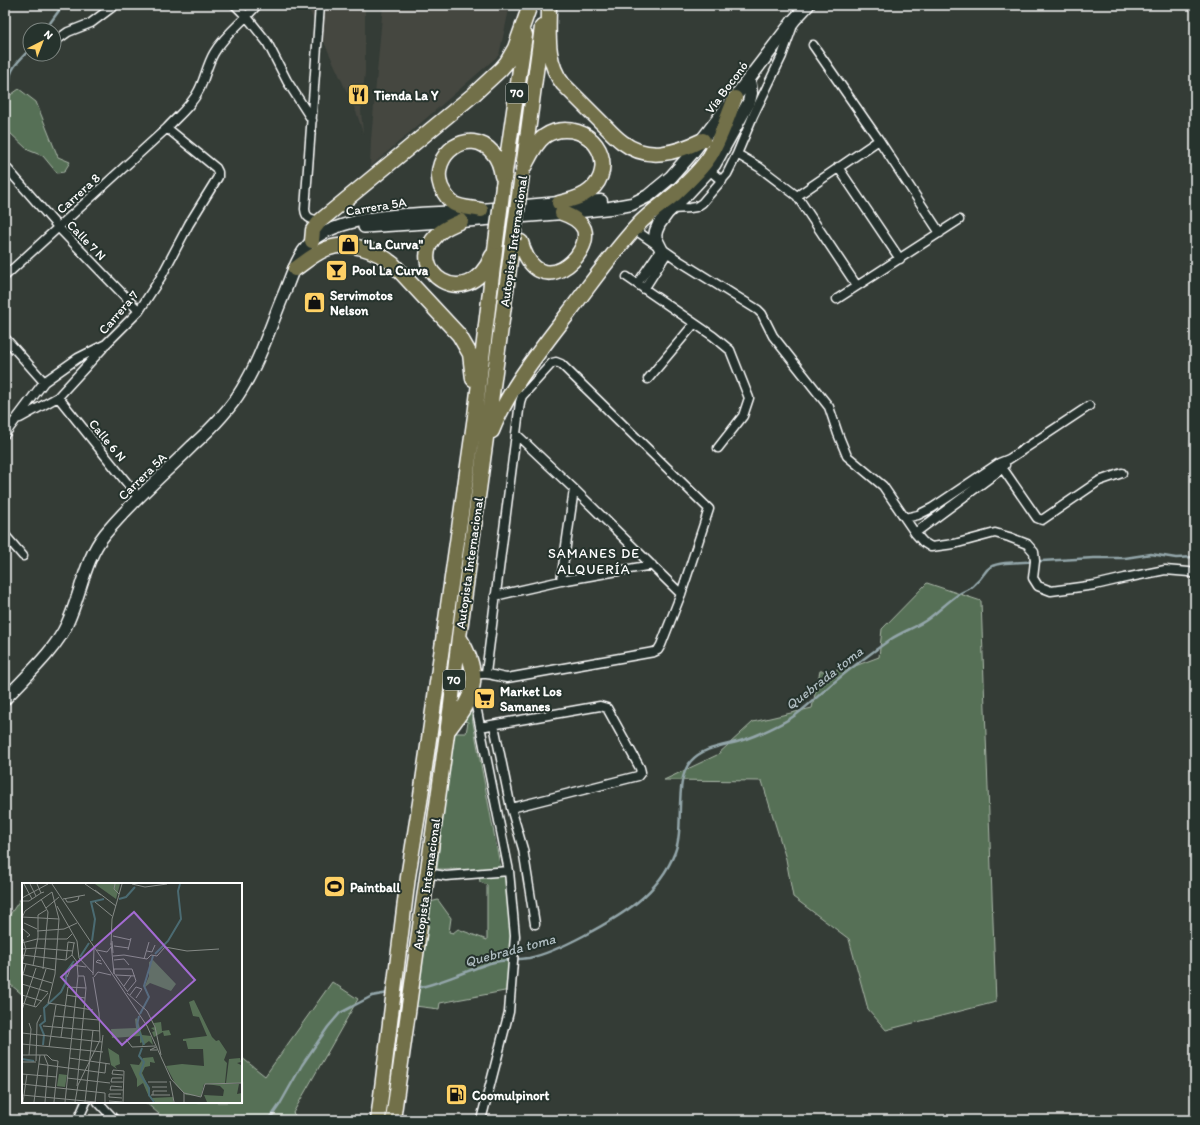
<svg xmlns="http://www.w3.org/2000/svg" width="1200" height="1125" viewBox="0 0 1200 1125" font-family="Itim,sans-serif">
	<rect width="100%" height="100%" fill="#343c36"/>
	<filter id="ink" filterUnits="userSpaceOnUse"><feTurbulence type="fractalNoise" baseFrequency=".025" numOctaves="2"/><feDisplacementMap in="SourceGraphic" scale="8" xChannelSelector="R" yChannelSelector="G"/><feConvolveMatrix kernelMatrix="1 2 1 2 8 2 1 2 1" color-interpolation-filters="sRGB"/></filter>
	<g filter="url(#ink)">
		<path fill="#454741" d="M307,5H365V72L361,111L363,133L357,114Z
			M383,5H510L499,55L370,167L371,140Z"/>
		<path fill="#577056" stroke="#abb8aa" d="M19,89L36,102L58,157L70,162L64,172L57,173L43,156L28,150L8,131L5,124V99Z
			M927,583L981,601L996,1002L886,1030L868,1009L849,939L793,897L786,859L762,781L664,780L717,755L753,722L812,708L820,671L847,669L879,657L882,629Z
			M470,707L501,870L437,869L451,733H466L468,722L458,720Z
			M508,874L514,932L510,990L440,1003L439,1009L415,1006L430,902L438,900L451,918L449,932L453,933L458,929L487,940V885L480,882L479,876Z
			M23,895V995L5,980V922Z
			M332,982L358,999L293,1113L300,1120H166L145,1102H241V1057L265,1076Z"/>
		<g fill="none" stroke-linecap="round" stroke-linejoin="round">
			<path stroke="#93a6aa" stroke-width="2.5" d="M45,30L63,5
				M5,83L10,82C9,68 21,59 30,49
				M417,988C442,983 466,971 490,963C503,959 516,960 529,958C548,954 566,945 583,936C621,916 659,894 675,852C685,827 673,781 691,761C704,747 723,746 740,741C757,736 783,724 797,714C809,705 820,694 832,684C851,668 871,653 891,639C902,632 914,628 925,621C937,613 947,602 959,594C964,591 971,589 975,584C989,572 982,566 1005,563L1094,558H1125L1151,554L1176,558L1195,557
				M269,1120L280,1104L302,1065L328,1027L340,1013L372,996L388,993"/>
			<defs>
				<path id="minor" d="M235,5L247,17L267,42L287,81L312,120
					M54,42L68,32L91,23L115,5
					M813,45L879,140L940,233
					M737,154L759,167L797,196L857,286
					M5,166L58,227L139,311
					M838,167L900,259
					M709,170L722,181
					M797,196L879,140
					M671,209L690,208L696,207L702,203L727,174L737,154L753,116L782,56L792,28
					M320,221C311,219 306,219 305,209L320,5
					M634,229L681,262L758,310L762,314L773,336L829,407L838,434L847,456L883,486L915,533L923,542L931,547L954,544L995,533L1009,537L1027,544L1034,552L1035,561L1033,578L1038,586L1051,591L1095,585L1125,578L1165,570L1189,572L1195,574
					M5,276L167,128C178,116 192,105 199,90C205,78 207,65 214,53C225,34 243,22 257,5
					M627,277L713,336L730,350L749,398L743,416L718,448
					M637,284L661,249
					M644,289L667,253
					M837,299L959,220
					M5,338L44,382
					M648,379L694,324
					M58,397L139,498
					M20,418L58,397L103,348
					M5,434L44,382L78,358L106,344L139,311L161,277L189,224L218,177V172L216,168L167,128
					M516,434L574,489L681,594
					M999,463L1037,518L1042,520L1099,481L1122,473
					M905,518L918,515L932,508L999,463L1009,459L1089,406
					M915,533L1003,468L1005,465
					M5,535L23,556
					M561,581L574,489
					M495,596L561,581L652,565
					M474,675C487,672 494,676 507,678L654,652L658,650L661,645L681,594L709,509L561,364L556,362L552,363L522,396L520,402L486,673
					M473,691L509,871L515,936L509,1012L481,1120
					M494,725L511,808L523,849L535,924
					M480,727L600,706L607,708L640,768L641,772L638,776L511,808
					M427,873L446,876L509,871
					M98,1102L115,1120
					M78,1120L86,1102"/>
				<path id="tertiary" d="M364,227L457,221
					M5,699C25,677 55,651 67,624C81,595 84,560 105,534C131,502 163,475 192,446C211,429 229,411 242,389C260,360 270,327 283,296C292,275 298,250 317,237C354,212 425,214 470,211"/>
				<path id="secondary" d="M481,210L559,203L601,201
					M461,221L562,213L610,208L632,204L648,196L671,177L692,153L794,20L808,5
					M661,249L655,237L656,231L659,224L667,213L687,194L714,165L749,102L751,93L749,79"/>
				<path id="trunk" d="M549,5C549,31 545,62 563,84C576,97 589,110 602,123C608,129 615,137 622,142C648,162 676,153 703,140
					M524,161L542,27
					M523,169C529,158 535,143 545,136C551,132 558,130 565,130C602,130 617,175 585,194C577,199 568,201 559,203
					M503,186L525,35
					M481,210C472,208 462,208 454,204C448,200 444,193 441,187C429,154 470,125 493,153C499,160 501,168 502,176
					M461,221C453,225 443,228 437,235C403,269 466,316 492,256
					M312,241L313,230L320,221L473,95L501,69L507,62L515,48L530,5
					M521,242C538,305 593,255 584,229C580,220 571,216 562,213
					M295,269C305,262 314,254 326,249C349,240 376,250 393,264L459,335L470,354L473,379
					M492,431C509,388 539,352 567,315C590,285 612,253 638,225C649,213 663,204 675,194C687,183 701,170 710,156C721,138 727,118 735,98
					M449,729C475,695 483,676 459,637
					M378,1120L408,877L420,802L475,416L496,242
					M393,1120L451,705L459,637L513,239"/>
			</defs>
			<use href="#minor" stroke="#fff" stroke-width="11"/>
			<use href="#tertiary" stroke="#fff" stroke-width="14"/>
			<use href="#secondary" stroke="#fff" stroke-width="15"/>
			<use href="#trunk" stroke="#fff" stroke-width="17"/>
			<use href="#minor" stroke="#26332d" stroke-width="8"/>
			<use href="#tertiary" stroke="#26332d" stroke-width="11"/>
			<use href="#secondary" stroke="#26332d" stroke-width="12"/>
			<use href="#trunk" stroke="#726f4a" stroke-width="14"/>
			<defs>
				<path id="trunk-bridge" d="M513,239L522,175
					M496,242L503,186"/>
			</defs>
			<use href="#trunk-bridge" stroke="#fff" stroke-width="17" stroke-linecap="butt"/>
			<use href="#trunk-bridge" stroke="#726f4a" stroke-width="14"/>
		</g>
	</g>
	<defs>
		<symbol id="restaurant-square" viewBox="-11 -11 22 22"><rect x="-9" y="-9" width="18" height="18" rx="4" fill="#ffd166" stroke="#26332d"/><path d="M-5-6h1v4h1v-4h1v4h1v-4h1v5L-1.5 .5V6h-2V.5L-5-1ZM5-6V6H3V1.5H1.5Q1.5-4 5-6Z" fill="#111"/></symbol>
		<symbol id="shop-square" viewBox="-11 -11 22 22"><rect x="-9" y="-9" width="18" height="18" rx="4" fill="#ffd166" stroke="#26332d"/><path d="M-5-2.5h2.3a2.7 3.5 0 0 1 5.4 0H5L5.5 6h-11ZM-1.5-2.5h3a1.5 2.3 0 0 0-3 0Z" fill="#111"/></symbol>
		<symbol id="bar-square" viewBox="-11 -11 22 22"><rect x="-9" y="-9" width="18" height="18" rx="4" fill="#ffd166" stroke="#26332d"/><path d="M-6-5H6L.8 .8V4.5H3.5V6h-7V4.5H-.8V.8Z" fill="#111"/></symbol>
		<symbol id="supermarket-square" viewBox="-11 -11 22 22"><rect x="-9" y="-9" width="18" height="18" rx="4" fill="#ffd166" stroke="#26332d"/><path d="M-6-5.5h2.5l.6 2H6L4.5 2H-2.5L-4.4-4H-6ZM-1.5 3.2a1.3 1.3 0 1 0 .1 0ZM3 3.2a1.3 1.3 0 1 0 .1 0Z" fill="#111"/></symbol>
		<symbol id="stadium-square" viewBox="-11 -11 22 22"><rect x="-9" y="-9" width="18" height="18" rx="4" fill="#ffd166" stroke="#26332d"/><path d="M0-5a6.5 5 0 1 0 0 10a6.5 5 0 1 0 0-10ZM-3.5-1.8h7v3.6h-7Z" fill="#111"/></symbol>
		<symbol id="fuel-square" viewBox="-11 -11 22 22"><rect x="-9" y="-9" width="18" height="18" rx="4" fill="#ffd166" stroke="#26332d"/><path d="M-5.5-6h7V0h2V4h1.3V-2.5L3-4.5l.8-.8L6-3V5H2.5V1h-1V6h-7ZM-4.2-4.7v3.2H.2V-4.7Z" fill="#111"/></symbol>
	</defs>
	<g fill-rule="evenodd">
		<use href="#restaurant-square" x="346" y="82" width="25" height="25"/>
		<use href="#shop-square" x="336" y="232" width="25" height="25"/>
		<use href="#bar-square" x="324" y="258" width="25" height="25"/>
		<use href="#shop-square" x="302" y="290" width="25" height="25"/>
		<use href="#supermarket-square" x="472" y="686" width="25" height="25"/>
		<use href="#stadium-square" x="322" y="874" width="25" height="25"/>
		<use href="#fuel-square" x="444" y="1082" width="25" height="25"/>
	</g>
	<g text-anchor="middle" stroke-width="4" stroke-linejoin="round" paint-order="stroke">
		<g fill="#26332d" stroke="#bec2c0" stroke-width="1">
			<rect x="506" y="83" width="22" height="20" rx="3"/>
			<rect x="443" y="670" width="22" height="20" rx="3"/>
		</g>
		<g font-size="12" font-weight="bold" fill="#fff">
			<text x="517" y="97">70</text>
			<text x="454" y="684">70</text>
		</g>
		<g font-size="13" fill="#fff" stroke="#26332d">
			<text transform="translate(726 87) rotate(-53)" y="5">Vía Boconó</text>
			<text transform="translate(78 193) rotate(-42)" y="5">Carrera 8</text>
			<text transform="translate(376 206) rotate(-9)" y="5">Carrera 5A</text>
			<text transform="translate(87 240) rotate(46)" y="5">Calle 7 N</text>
			<text transform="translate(513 241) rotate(-82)" y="5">Autopista Internacional</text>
			<text transform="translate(118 312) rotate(-49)" y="5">Carrera 7</text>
			<text transform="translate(108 440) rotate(51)" y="5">Calle 6 N</text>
			<text transform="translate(142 476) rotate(-44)" y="5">Carrera 5A</text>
			<text transform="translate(469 563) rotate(-82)" y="5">Autopista Internacional</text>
			<text transform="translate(426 884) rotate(-82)" y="5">Autopista Internacional</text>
		</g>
		<g font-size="13" font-weight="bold" fill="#fff" stroke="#26332d" text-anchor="start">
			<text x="374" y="100">Tienda La Y</text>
			<text x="364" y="249">"La Curva"</text>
			<text x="352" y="275">Pool La Curva</text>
			<text x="330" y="300">Servimotos<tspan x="330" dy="15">Nelson</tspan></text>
			<text x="500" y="696">Market Los<tspan x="500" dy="15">Samanes</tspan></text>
			<text x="350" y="892">Paintball</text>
			<text x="472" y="1100">Coomulpinort</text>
		</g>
		<g font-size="14" letter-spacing="1" fill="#fff" stroke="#26332d">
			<text x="594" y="558">SAMANES DE<tspan x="594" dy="16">ALQUERÍA</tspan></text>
		</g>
		<g font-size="14" font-style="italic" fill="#aebcc0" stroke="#26332d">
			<text transform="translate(824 678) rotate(-38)" y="5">Quebrada toma</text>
			<text transform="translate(510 950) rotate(-15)" y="5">Quebrada toma</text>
		</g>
	</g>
	<g transform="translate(22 883)">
		<rect width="220" height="220" fill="#343c36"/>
		<path d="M73,1H98L94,16ZM131,77L154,101L149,108L128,100L122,105L127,93V79ZM172,117L190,154L194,158L197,157L205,169L202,177L205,180L203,200L182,201L179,213L164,212L154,202L144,183L160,181L182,183L181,166H166L164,158H161V156L185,153L177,134L171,133L167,119ZM115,135L120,152L129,153L131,162L127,158L120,163L121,159L118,160V153L90,155L89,146L114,145L113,136ZM139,139L140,148L147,147L149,152L142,153L141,149L132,154L130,149L133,148L129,145L133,144L132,140ZM86,165L97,172L98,181L93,183L95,186L89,182ZM131,174L133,180L128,179V183L123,184L120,190L127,205V214L121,200L115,204V196L108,181L117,182L121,175ZM218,175L219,179L215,180L219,182L220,200H204L207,176ZM37,191L45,192L43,204L35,203ZM185,201H217L215,211L220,210V219H185L182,212L201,213L202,207L198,203ZM151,214V219H133L129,215Z" fill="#577056"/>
		<path fill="none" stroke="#4b6b72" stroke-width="2" d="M97,16L104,14L113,4M70,58L73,36L69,19L82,16M133,71L146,58L159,36L156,8L158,1M58,74L67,60M118,131L127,114L122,103L131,73M117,133L115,142L122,162M21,162L22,152L18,142L23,138L22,125L39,109L44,99V89L52,78M120,165L117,173L122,179L118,191L127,205V212L132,219M0,176L12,178"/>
		<path fill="none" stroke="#858a86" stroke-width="1" d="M2,1L10,16M8,1L14,13M15,1L19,10L22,9M30,1L125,143L149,196L162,210V219M63,1L79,12M93,1L92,6L97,11M110,1L123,4L145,1M73,7L94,23M30,9L37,36L33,91L26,120L71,127M0,15L26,1M43,15L45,19H49L56,17L57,13M19,16L26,29L21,86M41,16L63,12M0,18H7L19,10M73,19L90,33M35,23L55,58L57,75L71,90M24,25L37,14M0,34L37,36M0,35L3,28L30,9M2,40L15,46M0,45L8,52L5,54M15,48L42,46L55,40M91,53L109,57M90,58L91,70M0,60L15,56H45L50,51M89,60L92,91M89,62L90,36L100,1M92,63L107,65M0,66L14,65L51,68M75,67L85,69L89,64M106,67L109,55M125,68L130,69L133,62M0,72L44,77L50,72L52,60M91,73L102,72L125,76L129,72L135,73L143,64L165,68L197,66M122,76L127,59M44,77L46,59L53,60M92,77L102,76L107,82M79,78L76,77L74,79L80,81M0,80L33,87M0,80L4,66L1,56M11,83L16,54V32L24,27M0,91L30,100M71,92L72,66M94,92L113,93M45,94L50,82L64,84M72,94L76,89L89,92M0,95L4,81M0,101L26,109M102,103L109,93M105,109L114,98L110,86H92V90L105,108M105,110L125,128L133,144L139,172M0,112L20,118M44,112L63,115M108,112L114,104L120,106L114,115M0,120L14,124L26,110M12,123L24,86M0,127L14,85M32,133L77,137M21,143L78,148M0,150L80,159M39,154L46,104L64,105M104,156L110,164L133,163M0,161L81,169M27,164L34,122M134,164L128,167H135M0,172H25L30,177L36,178L32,219M7,172L9,146L7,140M22,172L26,182L23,219M47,175L88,181M14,178L15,140L19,132M0,179H14M17,181L83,190L84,180M0,191L35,194M45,195L88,200M100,195H90L89,199H101M148,198L152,219M126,199H145M0,201L83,210V219M55,203L64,105L62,93H56M100,204L89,203L88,207H101M130,204H145M162,210L179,214L183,201L220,200M99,211H87V214L100,215M0,212L74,219M129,212H148M131,212V208H145M87,218L100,219M1,219L5,191M12,219L18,172M43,219L56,93L55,79L50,72M53,219L56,202L78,157L77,130L71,94M63,219L71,147M73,219L81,152M101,219L102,188L91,187L90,191L101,192"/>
		<path fill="#a36bd2" fill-opacity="0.15" stroke="#a36bd2" stroke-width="2" d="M112,29L173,97L100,162L39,94Z"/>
		<rect width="220" height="220" fill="none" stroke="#fff" stroke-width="2"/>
	</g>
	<rect width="1200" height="1125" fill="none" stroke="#26332d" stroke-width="20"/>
	<rect x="10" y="10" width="1180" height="1105" fill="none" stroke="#fff" stroke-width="1.5" filter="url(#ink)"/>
	<g transform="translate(42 42) rotate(42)"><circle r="19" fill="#26332d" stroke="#7d8581"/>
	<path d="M0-3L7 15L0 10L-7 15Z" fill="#ffd166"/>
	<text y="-6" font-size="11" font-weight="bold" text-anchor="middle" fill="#ffffff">N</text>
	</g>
</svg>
